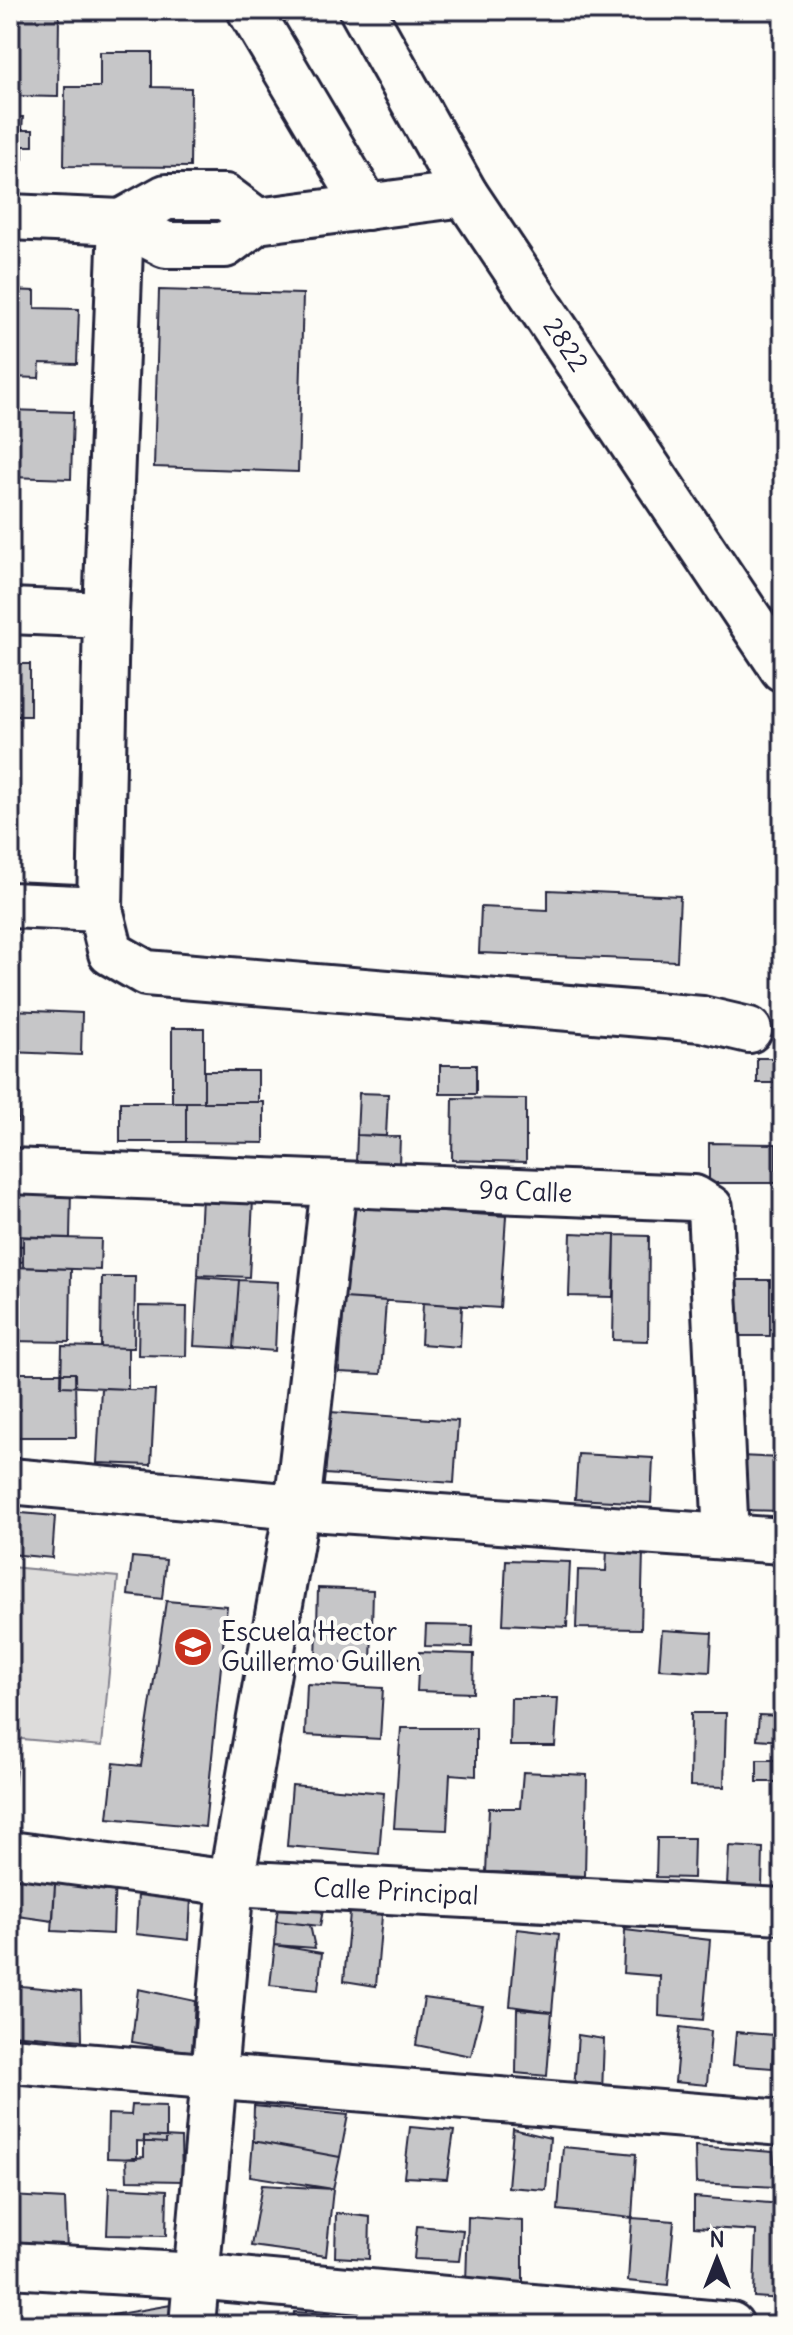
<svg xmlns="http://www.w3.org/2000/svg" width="793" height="2335" viewBox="0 0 793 2335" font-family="Delius,sans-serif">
	<rect width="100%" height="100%" fill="#fdfcf7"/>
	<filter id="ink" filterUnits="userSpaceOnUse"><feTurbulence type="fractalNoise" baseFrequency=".0125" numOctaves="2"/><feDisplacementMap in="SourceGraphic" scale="16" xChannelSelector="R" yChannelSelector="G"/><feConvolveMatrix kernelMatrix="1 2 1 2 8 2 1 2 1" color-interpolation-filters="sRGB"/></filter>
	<g filter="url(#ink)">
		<path fill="#dddcdb" stroke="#807f8b" stroke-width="2" d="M10,1567L118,1577L102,1746L10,1738Z"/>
		<path fill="#c6c6c8" stroke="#22223b" stroke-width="2" d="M10,13L59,14L58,97L10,96Z
			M100,52H152V87L191,88L190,167L64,166L65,87H100Z
			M10,117H23L22,130H33V146H23V159H10Z
			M10,290L35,291V308L79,309L77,364L40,363L39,378L10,377Z
			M159,290L303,294L298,472L154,467Z
			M10,410L73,412L71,479L10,477Z
			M10,664H30V716H10Z
			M548,890L680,896L677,961L479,953L481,907L548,910Z
			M10,1010L82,1013L81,1055L10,1052Z
			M172,1028H204V1102H172Z
			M757,1058H782L783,1083H757Z
			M440,1065H476V1094H440Z
			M204,1071H258V1102H204Z
			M10,1075L20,1076L18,1122H10Z
			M359,1093L388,1094L386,1136L357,1135Z
			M453,1098L526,1099V1162L452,1160Z
			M120,1102H186V1142H120Z
			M186,1102H264V1143L186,1142Z
			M357,1135L400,1137L399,1165L356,1163Z
			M709,1143L776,1144V1183H709Z
			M17,1186L71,1189L70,1238L15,1236Z
			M202,1197L253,1200L249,1277L198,1275Z
			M349,1206L506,1216L500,1308L344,1298Z
			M571,1233L615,1235L613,1297L569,1296Z
			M615,1235L649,1236L648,1341L613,1340Z
			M23,1237L101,1239L100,1270L23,1267Z
			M10,1245L23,1246V1262L10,1261Z
			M12,1267L71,1269L70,1342L10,1341Z
			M102,1277H135L134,1348H101Z
			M198,1277L239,1280L234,1348L194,1346Z
			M239,1280L278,1282L275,1351L234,1348Z
			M719,1280H770V1336H719Z
			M344,1298L386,1301L381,1374L339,1372Z
			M423,1303L462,1306L460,1347L421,1344Z
			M139,1306L187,1307L186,1356L138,1355Z
			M62,1346L128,1348V1389L61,1386Z
			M10,1373H75L76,1437H10Z
			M101,1388L155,1390L151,1465L97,1463Z
			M330,1412L458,1421L454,1483L325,1474Z
			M578,1454L653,1458L651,1503L575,1499Z
			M739,1456L783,1458V1511L737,1510Z
			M10,1512L55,1516L52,1558L10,1554Z
			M607,1549L643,1550L641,1629L576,1628L578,1570L606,1571Z
			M132,1557L166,1560L162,1599L128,1595Z
			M506,1560L570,1562L567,1627L503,1624Z
			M318,1588L373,1590L371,1664L316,1662Z
			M166,1601L227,1606L205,1827L108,1818L114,1763L141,1766Z
			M426,1625L473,1626L472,1647L425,1646Z
			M662,1630L712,1633L710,1672L659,1669Z
			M774,1635H783V1666L773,1665Z
			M419,1652L474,1654L473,1693L417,1691Z
			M307,1684L383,1688L380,1739L305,1735Z
			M511,1698H558L555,1746H510Z
			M691,1713H726L724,1787L690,1786Z
			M759,1715L783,1716V1741L757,1739Z
			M401,1728H476V1776L450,1774L447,1830L394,1828Z
			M10,1747L18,1748L12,1807L10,1806Z
			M757,1760H783V1782H757Z
			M523,1772L587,1775L585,1876L486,1872L489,1808H520Z
			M292,1785L384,1793L379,1854L287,1846Z
			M657,1838H694L693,1878L656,1877Z
			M729,1846L763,1848L762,1887L727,1886Z
			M10,1866L56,1868L53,1921L10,1915Z
			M56,1868L115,1874L113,1934L52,1931Z
			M281,1890L326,1894L320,1926L276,1921Z
			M138,1893L191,1897L189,1940L136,1934Z
			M351,1901L383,1904L376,1986L344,1981Z
			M276,1921L310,1925L315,1948L275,1945Z
			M517,1929L559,1934L552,2012L510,2006Z
			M625,1930L710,1940L703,2020L659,2016L660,1976L623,1973Z
			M275,1945L322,1953L318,1990L270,1985Z
			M11,1985L81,1992L82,2040L10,2034Z
			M138,1989L195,2001L192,2052L132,2042Z
			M424,1998L483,2006L471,2056L416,2045Z
			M517,2009L552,2012L547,2076L516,2073Z
			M680,2027L711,2031L707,2085L675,2082Z
			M736,2032L774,2035L772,2068L733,2065Z
			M578,2035L604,2039L602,2093L574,2089Z
			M132,2105L166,2106V2143L137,2141V2159L107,2158L108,2114L131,2115Z
			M254,2106L348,2115L340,2157L253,2141Z
			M410,2127L454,2131L447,2179L404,2177Z
			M513,2129L550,2138L546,2190L508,2187Z
			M144,2136L181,2138L182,2181L127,2180L126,2159L144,2157Z
			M253,2141L340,2157L333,2189L250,2176Z
			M695,2146L773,2152L776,2187L696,2183Z
			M563,2147L636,2154L632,2218L558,2210Z
			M262,2185L333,2189L326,2256L251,2246Z
			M109,2187L167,2190L166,2236L107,2235Z
			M10,2196L65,2199L67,2251L10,2246Z
			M694,2197L783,2204V2299L754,2297L756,2231L694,2227Z
			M336,2213L370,2217L369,2259L335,2257Z
			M468,2217L523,2221V2289L466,2284Z
			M632,2218L674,2221L668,2285L628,2281Z
			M417,2226L463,2230L459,2261L414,2259Z
			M171,2305L169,2325H113L112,2315Z
			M294,2312L330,2314L329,2325H293Z"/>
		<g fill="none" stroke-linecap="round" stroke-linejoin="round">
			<defs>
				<g id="street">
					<path d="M250,10L367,207"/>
					<path id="s1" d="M362,10L465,194L783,669"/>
					<path d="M10,217L121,222L166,245H225L257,221L465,194"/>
					<path d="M121,222L106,615L100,909L111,953L146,973L702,1019L749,1030"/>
					<path d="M121,222L166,197H225L257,221"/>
					<path d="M10,611L106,615"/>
					<path d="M10,905L100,909"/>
					<path id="s2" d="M10,1171L694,1198L710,1208L726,1537"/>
					<path d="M10,1481L297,1507L783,1541"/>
					<path id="s3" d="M10,1854L231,1883L783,1911"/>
					<path d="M10,2060L783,2123"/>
					<path d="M10,2265L196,2276L731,2325"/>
					<path d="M192,2325L231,1883L297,1507L334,1186"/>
				</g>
			</defs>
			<use href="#street" stroke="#22223b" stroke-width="50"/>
			<use href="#street" stroke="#fdfcf7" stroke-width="44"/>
		</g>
	</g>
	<defs>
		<symbol id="school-disc" viewBox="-11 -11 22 22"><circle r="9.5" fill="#c8321e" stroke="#fdfcf7"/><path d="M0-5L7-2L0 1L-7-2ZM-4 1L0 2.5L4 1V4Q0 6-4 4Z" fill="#fff"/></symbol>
	</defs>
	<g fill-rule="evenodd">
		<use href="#school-disc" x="171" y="1625" width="44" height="44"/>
	</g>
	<g text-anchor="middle" stroke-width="8" stroke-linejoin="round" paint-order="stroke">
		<g font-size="26" fill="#22223b" stroke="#fdfcf7">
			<text dy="9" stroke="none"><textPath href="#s1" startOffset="392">2822</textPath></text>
			<text dy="9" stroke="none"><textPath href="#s2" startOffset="516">9a Calle</textPath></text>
			<text dy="9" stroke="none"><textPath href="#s3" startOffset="388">Calle Principal</textPath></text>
		</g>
		<g font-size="26" fill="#22223b" stroke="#fdfcf7" text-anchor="start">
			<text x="221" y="1641">Escuela Hector<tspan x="221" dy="30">Guillermo Guillen</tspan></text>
		</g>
	</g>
	<rect width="793" height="2335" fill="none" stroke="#fdfcf7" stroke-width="40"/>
	<rect x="20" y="20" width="753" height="2295" fill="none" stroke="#22223b" stroke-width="3" filter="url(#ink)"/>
	<g transform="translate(717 2259)" stroke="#fdfcf7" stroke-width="6" paint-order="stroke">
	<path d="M0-6L14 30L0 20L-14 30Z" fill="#22223b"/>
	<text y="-12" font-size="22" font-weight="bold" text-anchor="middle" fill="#22223b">N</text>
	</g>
</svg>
